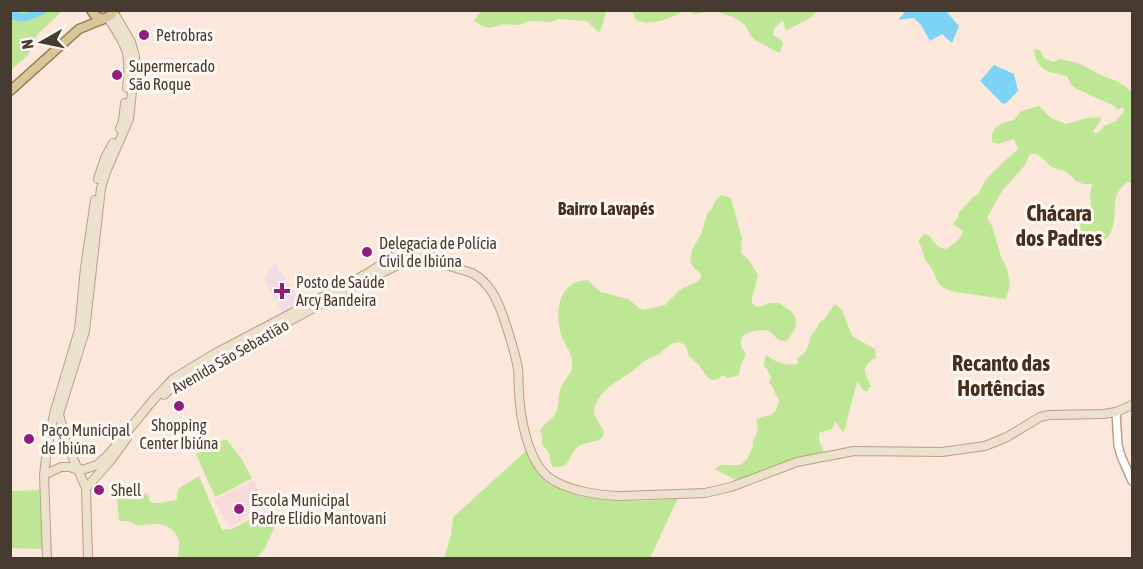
<svg xmlns="http://www.w3.org/2000/svg" width="1143" height="569" viewBox="0 0 1143 569" font-family="'Asap Condensed',sans-serif">
	<rect width="100%" height="100%" fill="#fbe8db"/>
	<path fill="#f6dbd9" d="M253,480L266,503L251,515L230,527L214,500Z"/>
	<path fill="#f3dbe6" d="M274,265H276L301,302L299,305L283,314L264,279Z"/>
	<path fill="#bee795" d="M11,10L62,11L36,36L28,55L11,70Z
		M481,11V10L607,11C603,18 603,26 599,33L587,21L558,19L551,22L531,21L518,25L504,24L490,28L483,26L474,21Z
		M632,11H684C671,18 651,27 636,20Z
		M687,11H817C812,19 797,24 788,30L785,29L784,23L782,21L774,28L773,35C784,40 785,43 779,53L755,40L750,35L745,25L733,17L714,11L695,14Z
		M1035,49L1040,50L1044,58L1053,62L1060,59L1078,63L1103,76L1119,82L1132,92V183L1128,182C1107,194 1120,216 1110,234C1108,237 1105,239 1103,241L1087,243L1081,239L1080,224L1090,212L1091,205L1090,197L1092,184H1083L1076,181L1065,171L1051,167L1046,161L1037,154H1030L1025,165L1002,191L987,218L992,226L1001,257L1007,269L1010,285L1006,299L954,292C936,286 939,283 932,269C930,266 928,264 926,261C923,255 923,248 919,243V240L924,234H927L939,247L946,249C953,245 961,239 963,231L953,224L959,217L958,214L972,198L978,194L985,181L994,171L1018,149L1014,139L998,144L992,142C990,127 1001,122 1014,120L1021,111L1039,106L1051,118L1066,124L1087,118L1100,117L1101,120L1093,132L1095,133L1099,132L1104,126L1116,121L1124,111L1123,107L1117,110L1114,106L1077,89L1071,85L1067,76C1049,71 1038,73 1034,51Z
		M721,195L730,198L732,202L742,238L741,253L749,260L758,275L752,298V303L755,306L759,307L770,303H779L791,311L794,315L796,320L795,329L787,341C777,342 774,334 767,330C759,330 739,331 741,344C741,348 744,351 746,354L741,365L739,375L728,378L723,375L718,379L712,380C704,376 703,369 697,363C695,361 692,359 690,357C686,352 688,345 681,343C669,340 666,351 657,355C653,357 649,358 645,361C641,363 638,367 634,370C620,381 602,387 595,406C590,420 607,426 603,436C601,442 585,442 579,446C566,454 574,468 554,467L552,466L549,453L542,444V435L540,431C543,424 551,421 555,414C560,406 557,396 561,387C564,380 571,375 572,367C574,355 566,348 562,337C554,314 557,282 587,280L601,292L628,299L642,310L665,305L681,289L695,283L701,278L700,273L695,269L690,262L692,250L701,234L708,212L712,209L715,201Z
		M835,304L842,310L852,336L875,349L876,358C859,366 865,373 871,386L867,391H864L858,382H857L844,432L842,431L835,421L832,429L819,433V440L824,452L822,454L737,481C730,477 722,473 715,469L720,465H741L747,459L753,446V441L756,435L758,427L756,419C770,414 776,418 779,400C775,395 774,387 769,383L771,377L764,365L765,356L767,355C775,363 787,366 797,364L799,362L796,359L802,355L807,349L811,336L817,328L819,323L826,317Z
		M223,440H227L241,458L252,478L226,492L215,497L196,454Z
		M526,451C531,462 536,474 546,482C577,504 642,503 678,498L650,558H444L451,535L453,517Z
		M199,476L222,530L232,529L253,518L277,522L264,550L256,558H178C178,553 180,543 178,538C171,521 152,523 138,526L128,521H119L117,497L138,492L148,494L150,502C158,505 168,501 177,500L178,489Z
		M40,490L42,549L11,548V491Z"/>
	<path fill="#7cd3f6" d="M906,11H946L959,26L952,43L942,34L930,41L921,25L914,18L898,20Z
		M994,65L1014,74L1018,91L1006,103L1003,104L980,81Z"/>
	<g fill="none" stroke-linecap="round" stroke-linejoin="round">
		<path stroke="#7cd3f6" stroke-width="8" d="M10,13C22,22 31,15 43,10"/>
		<defs>
			<path id="tertiary" d="M1116,412L1118,445L1121,456L1132,481"/>
			<path id="secondary" d="M108,18C127,47 131,52 127,88
				M120,129L123,121L125,103
				M98,179L105,158L113,143
				M406,250L432,247
				M408,251L418,256L472,273C489,282 497,299 503,316C509,334 515,351 518,369C519,377 518,384 519,392C520,416 527,456 545,474C561,490 600,496 622,496L705,493L731,487L797,462L854,451L942,452L985,446L1007,437L1040,417L1049,415L1103,414L1116,412L1132,405
				M400,262L405,264L408,263L436,246
				M164,395L170,389L183,380L232,352L349,289L402,263
				M44,475L61,467H70L78,470L85,469L97,465L108,455L154,399L173,379L214,354L368,273L399,253
				M86,488L111,460L127,438
				M47,558L44,475L47,450L54,414L79,330L85,268L95,200
				M88,558L86,488L66,442L59,414L85,331L101,188L106,172L129,119L135,64V56L131,42L114,13"/>
			<path id="primary" d="M91,10C97,21 108,21 115,10
				M10,91L79,29L104,19"/>
		</defs>
		<use href="#tertiary" stroke="#bb9e8a" stroke-width="10"/>
		<use href="#secondary" stroke="#bb9e8a" stroke-width="10"/>
		<use href="#primary" stroke="#957c49" stroke-width="11"/>
		<use href="#tertiary" stroke="#fff" stroke-width="7"/>
		<use href="#secondary" stroke="#ece2cc" stroke-width="8"/>
		<use href="#primary" stroke="#d9c59a" stroke-width="8"/>
	</g>
	<g fill="#901d7d" stroke="#fef8f4" stroke-width="2">
		<circle cx="144" cy="35" r="6"/>
		<circle cx="117" cy="75" r="6"/>
		<circle cx="367" cy="252" r="6"/>
		<path d="M279 282h6v6h6v6h-6v6h-6v-6h-6v-6h6z"/>
		<circle cx="179" cy="406" r="6"/>
		<circle cx="29" cy="439" r="6"/>
		<circle cx="99" cy="490" r="6"/>
		<circle cx="239" cy="509" r="6"/>
	</g>
	<g text-anchor="middle" stroke-width="6" stroke-linejoin="round" paint-order="stroke">
		<g font-size="16" fill="#463a31" stroke="#fef8f4" text-anchor="start">
			<text x="156" y="41">Petrobras</text>
			<text x="129" y="72">Supermercado<tspan x="129" dy="18">São Roque</tspan></text>
			<text x="379" y="249">Delegacia de Polícia<tspan x="379" dy="18">Civil de Ibiúna</tspan></text>
			<text x="296" y="288">Posto de Saúde<tspan x="296" dy="18">Arcy Bandeira</tspan></text>
			<text x="179" y="431" text-anchor="middle">Shopping<tspan x="179" dy="18">Center Ibiúna</tspan></text>
			<text x="41" y="436">Paço Municipal<tspan x="41" dy="18">de Ibiúna</tspan></text>
			<text x="111" y="496">Shell</text>
			<text x="251" y="506">Escola Municipal<tspan x="251" dy="18">Padre Elídio Mantovani</tspan></text>
		</g>
		<g font-size="16" fill="#463a31" stroke="#fef8f4">
			<text transform="translate(230 356) rotate(-30)" y="6">Avenida São Sebastião</text>
		</g>
		<g font-size="18" font-weight="bold" fill="#472f1d" stroke="#fef8f4">
			<text x="606" y="215">Bairro Lavapés</text>
		</g>
		<g font-size="22" font-weight="bold" fill="#472f1d" stroke="#fef8f4">
			<text x="1059" y="221">Chácara<tspan x="1059" dy="25">dos Padres</tspan></text>
			<text x="1001" y="371">Recanto das<tspan x="1001" dy="25">Hortências</tspan></text>
		</g>
	</g>
	<rect width="1143" height="569" fill="none" stroke="#463a31" stroke-width="24"/>
	<g transform="translate(42 42) rotate(261)" stroke="#fef8f4" stroke-width="4.5" paint-order="stroke">
	<path d="M0-4.5L10 22L0 15L-10 22Z" fill="#463a31"/>
	<text y="-9" font-size="16" font-weight="bold" text-anchor="middle" fill="#463a31">N</text>
	</g>
</svg>
